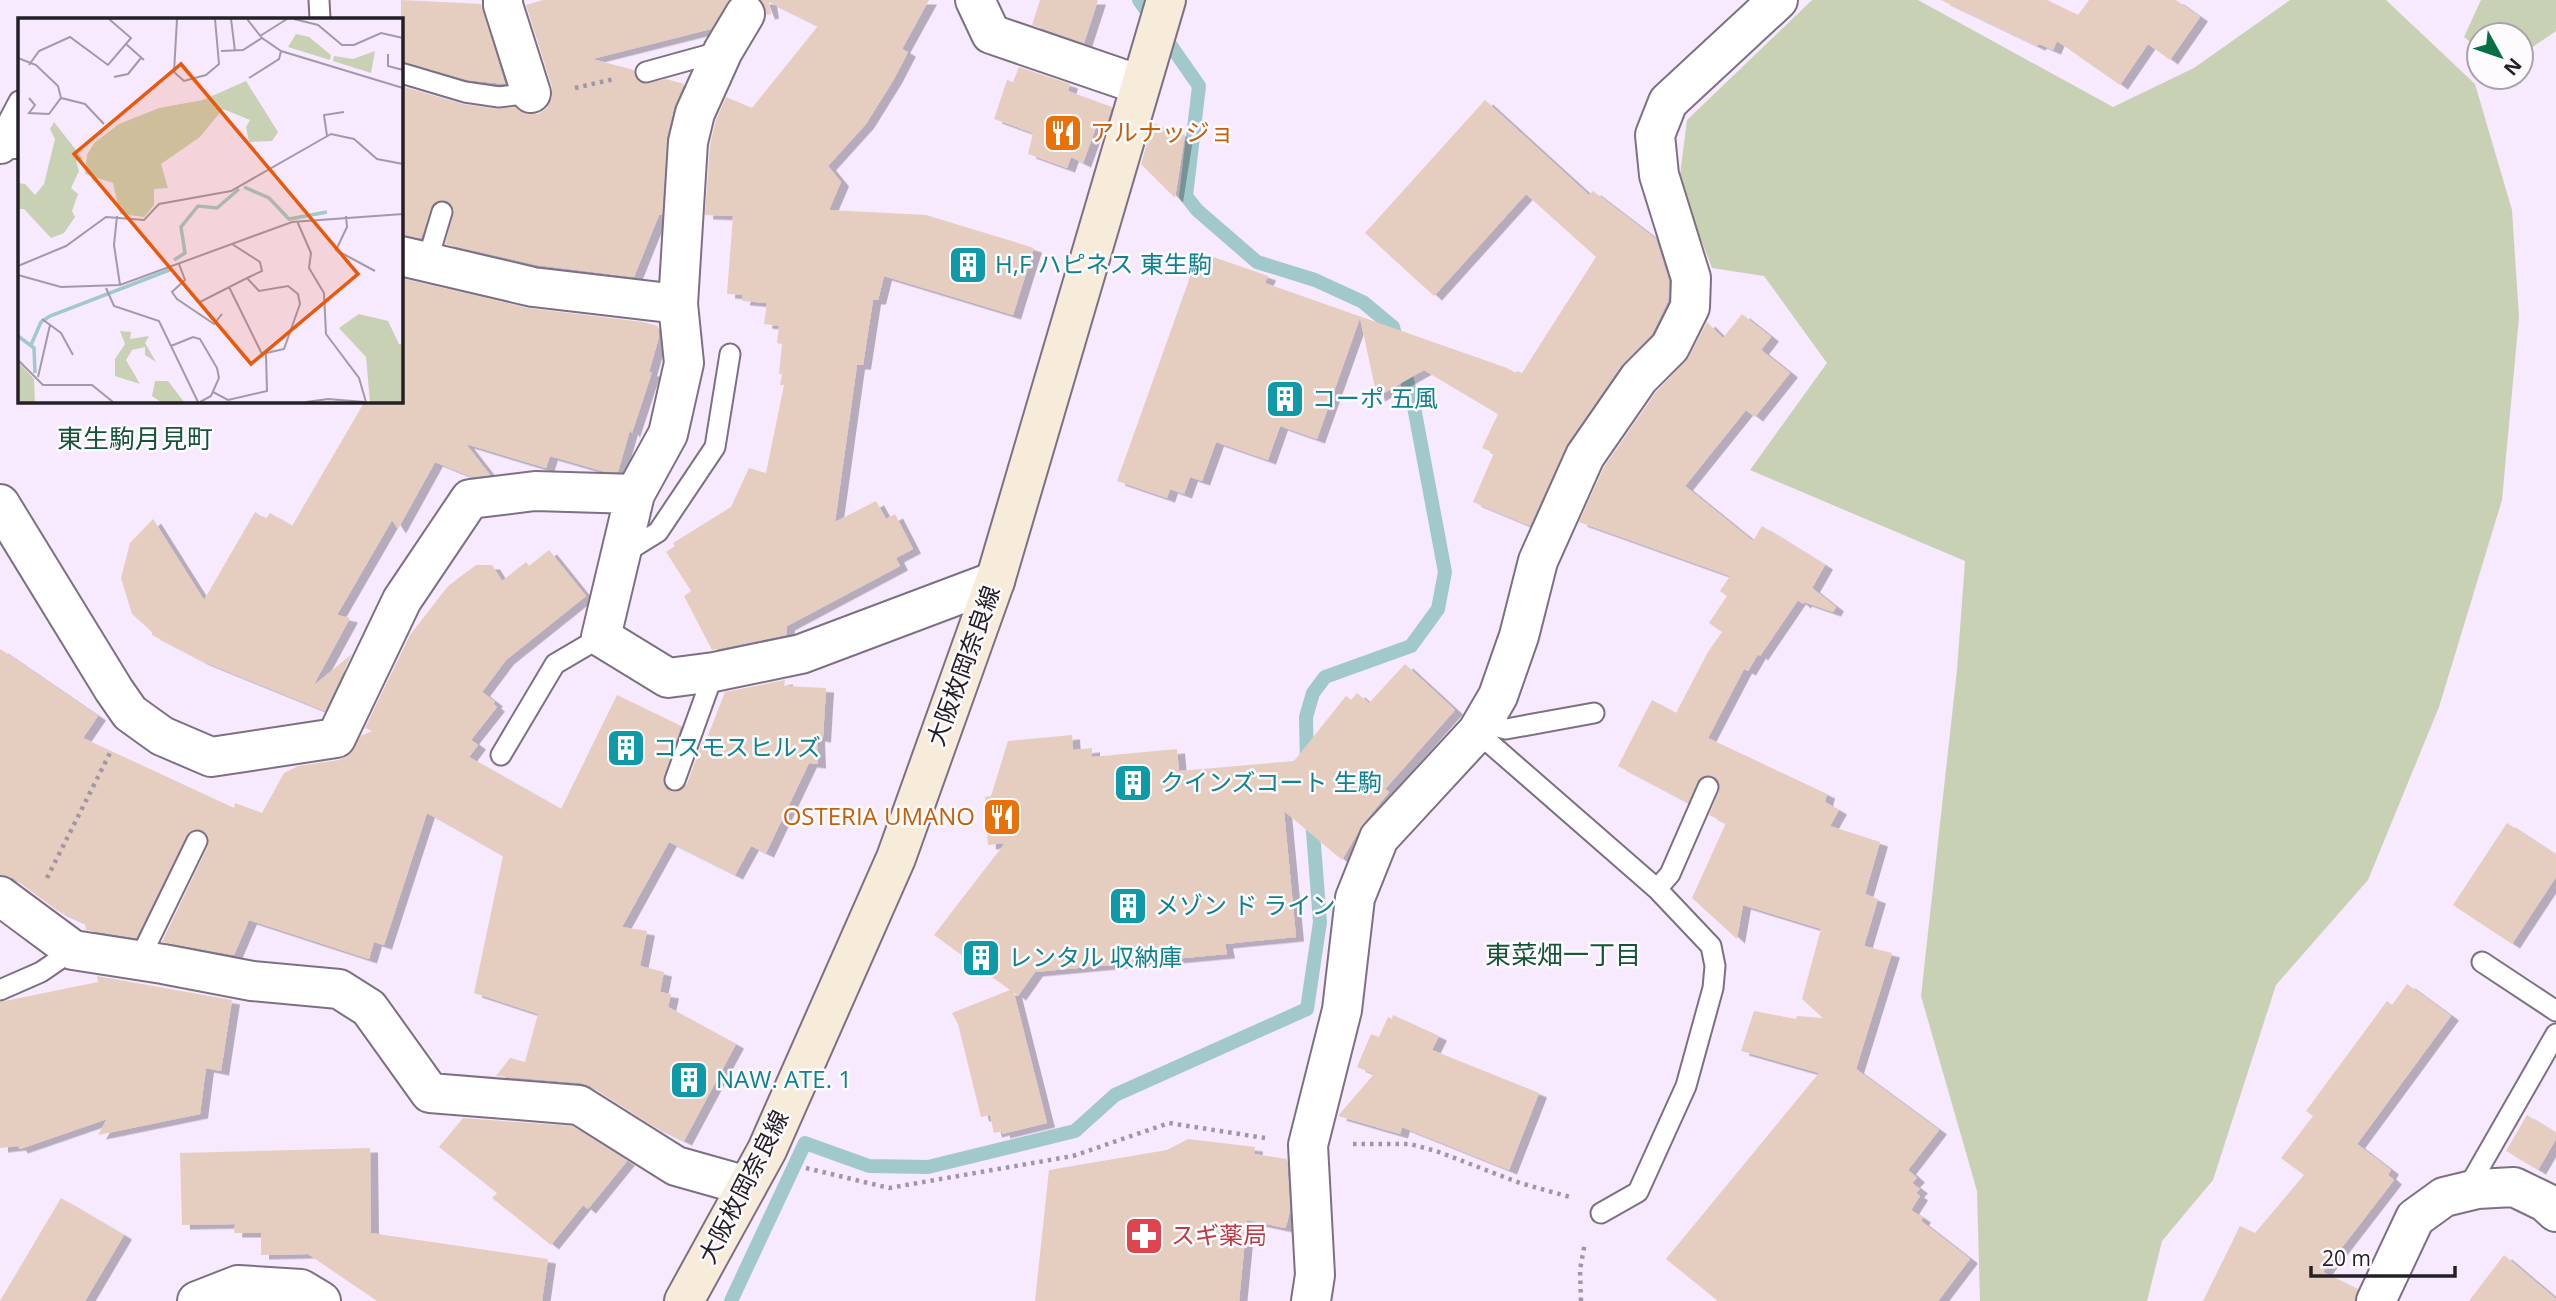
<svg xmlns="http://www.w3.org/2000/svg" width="2556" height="1301" viewBox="0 0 2556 1301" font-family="'Open Sans','Noto Sans JP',sans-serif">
	<defs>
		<filter id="shadow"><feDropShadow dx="8" dy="4.5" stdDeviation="0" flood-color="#0004"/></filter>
	</defs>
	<rect width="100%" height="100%" fill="#f7e9fe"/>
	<path fill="#c9d1b4" d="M1812,0H1918L2113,107L2194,68L2290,0H2386L2475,84L2512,210L2519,317L2502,500L2439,707L2368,880L2276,985L2213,1180L2162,1241L2147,1301H1980L1977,1191L1921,996L1957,670L1965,561L1750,470L1827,363L1764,276L1712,268L1679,183L1687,120Z
		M2481,0H2556V31L2521,55V35H2479V49L2464,37Z"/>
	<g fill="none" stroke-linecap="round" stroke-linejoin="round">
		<path stroke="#a1c9cb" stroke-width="14" d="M1139,0L1199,86L1186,196L1197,210L1257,262L1315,280L1363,302L1393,327L1414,407L1445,572L1438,609L1411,646L1325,677L1313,693L1306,717L1307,764
			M731,1301L805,1143L869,1166L928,1167L1075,1131L1115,1095L1307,1009L1320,922L1312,819"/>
	</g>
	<path fill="#e5cebf" filter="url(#shadow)" d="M401,0L481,4L505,84L468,80L401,61Z
		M543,0H729L711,29L592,59L634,70L637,80L642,84L666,79L684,84L674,108L667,137L662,215H659L634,277L537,265L445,244L454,210L450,203L445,200L433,204L421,238L401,235V86L463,104L498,109L515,107L526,114H538L547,108L552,98V87L526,5Z
		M761,0H929L902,49L908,52L894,79L866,124L828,166L841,182L829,210L926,215L1034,248L1013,315L884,276L878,300H873L863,365H857L835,522L876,501L886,519L895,514L913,549L896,558L900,566L787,626L786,635L712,650L684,596L691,591L666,552L675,546L673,543L731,507L749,468L766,473L784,385H780L782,374H779L782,344L777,343L779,326L764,324L767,303L742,301L743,295L727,294L733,216L705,215L710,145L716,120L726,97L752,108L818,26L769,2L771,14L767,15Z
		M1040,0H1098L1084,43L1032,25Z
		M1941,0H2047L2078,15L2089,0H2176L2200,17L2170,60L2148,44L2120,85L2057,41L2053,50L2039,44L2037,46Z
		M1019,67L1070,84L1068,91L1112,107L1105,129L1098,122L1083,163L1071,157L1067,168L1028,154L1033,133L994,119L1007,80L1013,82Z
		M1485,100L1589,195L1593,191L1656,239L1669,281L1668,301L1652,334L1621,366L1567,444L1530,526L1473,502L1494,453L1482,448L1498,414L1424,370L1377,397L1360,318L1317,439L1280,426L1268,460L1216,442L1202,481L1190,477L1184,494L1170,489L1167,498L1117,481L1199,252L1268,276L1265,283L1507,368L1516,373L1517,371L1522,373L1596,257L1526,194L1434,296L1365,233Z
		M1153,123L1185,135L1175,198L1141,164Z
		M401,278L528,308L643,322L658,326L659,337L649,372H652L632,433L630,430L618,472L602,471L550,456L546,468L466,444L490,475L472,477L435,462L398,529L392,520L337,615L350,618L313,686L352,654L325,711L202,661L152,635V632L132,614L121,578L130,543L153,519L204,600L255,512L266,519L270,513L292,526L365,401H401Z
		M1742,314L1771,337L1761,350L1790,373L1755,417L1746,410L1685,486L1753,541L1762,526L1825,565L1812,588L1836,607L1833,612L1804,602L1803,604L1798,600L1760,656L1758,654L1748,671L1744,669L1708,738L1827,794L1825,802L1839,810L1830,826L1880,842L1865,894L1878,899L1864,946L1892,953L1856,1069L1939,1130L1908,1170L1917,1178L1912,1183L1920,1189L1916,1193L1920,1196L1911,1210L1923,1218L1921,1221L1970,1259L1938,1301H1718L1666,1259L1819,1073L1741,1051L1754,1011L1796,1019L1797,1016L1823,1018L1802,999L1821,929L1743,905L1737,939L1692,898L1726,823L1709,815L1719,791L1718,780L1712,776L1700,778L1688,803L1618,766L1652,700L1676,713L1708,652L1722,632L1709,623L1727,596L1720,591L1730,576L1579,522L1604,467L1656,392L1689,357L1707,322L1723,338Z
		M549,550L586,596L506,660L482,692L495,702L493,704L497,707L471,740L478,745L469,757L561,809L617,695L681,726L663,781L666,788L676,792L687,784L704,737L707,738L725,692L785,680L784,686L826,688L823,738L817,737L818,764L809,763L766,853L751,846L735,875L669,842L622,927L647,931L640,966L664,972L660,992L671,994L668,1007L736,1044L684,1141L653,1126L590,1086L581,1083L496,1076L510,1058L525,1062L538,1014L474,993L503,856L427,813L384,945L374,942L369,959L249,920L234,955L162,942L208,846L207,835L202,830L191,831L186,836L136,938L86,930L85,923L58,911L13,878L0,875V649L98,716L83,738L234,808L235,803L262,813L284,773L298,766L339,760L348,756L361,736L372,731L365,728L410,635L448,586L476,565H492L502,581L526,562L529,566Z
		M1405,664L1455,710L1385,789L1389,792L1363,824L1342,860L1284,811L1296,937L1225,944L1227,954L1035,972L1018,996L1014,993L1047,1123L1002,1134V1131L994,1133L990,1115L981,1117L958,1024L952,1013L1010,990L934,935L1005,843L988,845L985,797L991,796L1008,741L1072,735L1073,750L1092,748V757L1177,749L1179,771L1294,761L1346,696L1351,700L1357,693L1369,703Z
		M2507,823L2556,855V877L2512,944L2453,905Z
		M97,976L232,1000L221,1071L206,1068L200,1114L98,1135L107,1119L20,1149L18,1146L0,1148V1002L98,982Z
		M2407,984L2451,1016L2357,1144L2391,1170L2388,1175L2394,1180L2323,1272L2358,1289L2354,1301H2203L2240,1226L2255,1233L2304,1175L2281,1158L2313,1116L2306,1111L2387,1001L2392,1005Z
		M1393,1015L1439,1036L1432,1050L1539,1093L1509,1170L1402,1127L1400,1134L1338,1116L1374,1074L1357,1067L1371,1034L1379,1037L1388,1017L1392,1019Z
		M2527,1115L2556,1133V1139L2538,1170L2506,1151Z
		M463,1118L572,1126L627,1161L588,1209L583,1205L551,1245L492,1198L497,1193L439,1147Z
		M1188,1139L1255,1147L1254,1154L1287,1159L1290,1210L1287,1223L1285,1228L1247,1220L1239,1301H1035L1049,1170L1167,1150Z
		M370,1148L371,1233L548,1259L542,1301H377L308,1254L261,1255V1233H234L235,1224L182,1225L180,1153Z
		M61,1198L124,1235L85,1301H0Z
		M2504,1255L2556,1299V1301H2469Z"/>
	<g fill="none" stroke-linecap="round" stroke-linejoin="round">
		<defs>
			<path id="lane" d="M319,0L320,19
				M646,72L722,51
				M401,73L465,92L499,97L531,93
				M4,139L9,120L19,101
				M427,262L442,212
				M621,555L658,532L715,447L730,354
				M1483,723L1506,729L1594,713
				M1477,732L1657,889L1711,946L1715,966L1713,988L1686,1086L1638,1192L1601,1213
				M501,755L555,664L601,637
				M675,780L714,672
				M1657,889L1670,874L1708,787
				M139,960L197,841
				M2482,962L2556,1011
				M0,990L41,972L73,950
				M2466,1191L2556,1034"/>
			<path id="street" d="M503,0V5L531,93
				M975,0L991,34L1140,85
				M0,144L4,139H19
				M401,256L533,287L678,304
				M635,494L601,637L668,678L714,672L801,654L995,581
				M0,504L114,690L130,713L162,736L211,757L336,738L402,600L470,499L535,491L635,494L668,434L684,363L678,304L688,142L695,113L723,51L745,14
				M0,896L73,950L163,964L252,981L339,989L369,1008L430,1093L579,1105L676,1166L747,1186
				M197,1301L238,1285L301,1289L321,1301
				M1311,1301L1315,1275L1308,1145L1342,1010L1355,898L1379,838L1477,732L1498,696L1519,636L1538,561L1585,456L1639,378L1670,347L1690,307L1691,278L1659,175L1655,135L1668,102L1778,0
				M2376,1301L2415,1218L2444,1197L2477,1189L2514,1187L2545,1202L2556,1212"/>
			<path id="secondary" d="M684,1301L767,1150L896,858L995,581L1166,0"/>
		</defs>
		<use href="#lane" stroke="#7d7083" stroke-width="23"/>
		<use href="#street" stroke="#7d7083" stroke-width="42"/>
		<use href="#secondary" stroke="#7d7083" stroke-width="42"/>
		<path stroke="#a096a5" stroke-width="4.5" stroke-dasharray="3.5 5" stroke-linecap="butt" d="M575,88L614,79
			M47,878L111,751
			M1353,1144H1410L1436,1151L1520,1183L1570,1197
			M806,1168L889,1188L1073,1156L1169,1123L1265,1138
			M1581,1301L1580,1270L1585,1242"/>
		<use href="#lane" stroke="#fff" stroke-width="19"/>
		<use href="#street" stroke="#fff" stroke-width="38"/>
		<use href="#secondary" stroke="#f7ecd9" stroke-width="38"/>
	</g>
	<defs>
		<symbol id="restaurant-square" viewBox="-11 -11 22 22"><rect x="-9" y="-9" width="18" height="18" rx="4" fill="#e8710a" stroke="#fefbff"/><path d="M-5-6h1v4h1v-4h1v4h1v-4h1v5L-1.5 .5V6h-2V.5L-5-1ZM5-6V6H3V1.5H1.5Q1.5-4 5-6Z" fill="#fff"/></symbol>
		<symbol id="building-square" viewBox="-11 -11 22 22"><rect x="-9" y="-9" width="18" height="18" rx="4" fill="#0f9aa8" stroke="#fefbff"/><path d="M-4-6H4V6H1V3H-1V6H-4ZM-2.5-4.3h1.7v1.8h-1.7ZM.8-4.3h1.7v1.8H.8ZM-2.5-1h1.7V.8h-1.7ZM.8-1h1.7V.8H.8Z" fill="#fff"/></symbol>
		<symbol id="pharmacy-square" viewBox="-11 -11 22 22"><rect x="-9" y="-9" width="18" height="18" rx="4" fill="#e0444e" stroke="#fefbff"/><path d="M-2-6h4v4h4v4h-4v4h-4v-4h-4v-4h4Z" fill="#fff"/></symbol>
	</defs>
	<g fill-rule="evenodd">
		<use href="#restaurant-square" x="1041" y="111" width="44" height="44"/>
		<use href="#building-square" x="946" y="243" width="44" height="44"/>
		<use href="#building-square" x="1263" y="377" width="44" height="44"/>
		<use href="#building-square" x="604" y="726" width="44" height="44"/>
		<use href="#building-square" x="1111" y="761" width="44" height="44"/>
		<use href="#restaurant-square" x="980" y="795" width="44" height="44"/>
		<use href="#building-square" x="1106" y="884" width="44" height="44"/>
		<use href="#building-square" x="959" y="936" width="44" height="44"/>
		<use href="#building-square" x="667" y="1058" width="44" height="44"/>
		<use href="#pharmacy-square" x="1122" y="1214" width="44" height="44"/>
	</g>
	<g text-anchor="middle" stroke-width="5" stroke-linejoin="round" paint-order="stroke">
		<g font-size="24" fill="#c56008" stroke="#fefbff" text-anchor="start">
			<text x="1090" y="141">アルナッジョ</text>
			<text x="975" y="825" text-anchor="end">OSTERIA UMANO</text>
		</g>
		<g font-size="24" fill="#0d838f" stroke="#fefbff" text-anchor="start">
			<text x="995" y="273">H,F ハピネス 東生駒</text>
			<text x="1312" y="407">コーポ 五風</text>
			<text x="653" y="756">コスモスヒルズ</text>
			<text x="1160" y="791">クインズコート 生駒</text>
			<text x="1155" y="914">メゾン ド ライン</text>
			<text x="1008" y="966">レンタル 収納庫</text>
			<text x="716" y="1088">NAW. ATE. 1</text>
		</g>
		<g font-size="24" fill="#252027" stroke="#fefbff">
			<text transform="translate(964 666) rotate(-70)" y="8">大阪枚岡奈良線</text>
			<text transform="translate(744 1187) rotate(-63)" y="8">大阪枚岡奈良線</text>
		</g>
		<g font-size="24" fill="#be3a42" stroke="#fefbff" text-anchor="start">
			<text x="1171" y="1244">スギ薬局</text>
		</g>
		<g font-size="26" fill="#165437" stroke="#fefbff">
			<text x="135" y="448">東生駒月見町</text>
			<text x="1563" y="964">東菜畑一丁目</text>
		</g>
	</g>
	<g transform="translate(18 18)">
		<rect width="385" height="385" fill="#f7e9fe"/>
		<path d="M278,16L291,19L313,37L312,42L270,29ZM357,33L353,55L315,43L316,38L335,41ZM228,63L260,114L254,123L231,124L228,109L232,102L205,91L182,119L143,146L150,170L136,171V187L126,199L102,196L95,165L67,156L69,137L76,125L101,106L141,90L185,82ZM36,104L65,141L58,143L61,153L53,170L60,176L54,193L57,199L46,215L33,220L6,191H0V165L7,166L17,177L26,166L37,121L32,111ZM341,296L370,303L381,326H385V384H352L348,339L321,310ZM102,313L113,314L112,321L131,318L127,325L138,344L127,337V329L114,332L108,342L122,366L97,358V341L107,326ZM0,344L16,361L17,384H0ZM137,363H150L166,384H143L134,378Z" fill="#c9d1b4"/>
		<path fill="none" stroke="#a1c9cb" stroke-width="3.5" d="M226,169L251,180L271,201L309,194M156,242L167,235L163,209L180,188L199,190L221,171M0,318L16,330L17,355M13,327L23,304L32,298L154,251"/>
		<path fill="none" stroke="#a399a8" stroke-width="2" d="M159,1L156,54L166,63L188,57L201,46L197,1M213,1L217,33M229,1L244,20M276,1L300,7L324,27H336L363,15L385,20M242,18L269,1M108,26L126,42M203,33L225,32L244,20L263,33L385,70M370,36V48L385,52M0,40L18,47L40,68L43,80M11,47L21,33L52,19L90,47L113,20L91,1M96,59L110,56L123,40M231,60L261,41L263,33M11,80L17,87L11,95L31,96L43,80L67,86L86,106M309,118L306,97L326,94M99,198L96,227L102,267M328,198L329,209L318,232L357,253M279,203L293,235L291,250L306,275L308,316L341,360L348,384M214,226L242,244L244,253L229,260M161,246L167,262L154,274L159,281L196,306L204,296M0,248L48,228L88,199L126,202L141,186L213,173L313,116L336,121L359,141L385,146M0,257L43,269L102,267L274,204L385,196M88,270L96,288L141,303L180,384M182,284L229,260L241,273L270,268L280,276L282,286L266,331L244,336L211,269M24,301L43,315L55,337M153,328L175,319L182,321L199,350L201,360L193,378L182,384M0,342L25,367H74L95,384M20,359L32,307M195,374L210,382L249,373L248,336M288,384L310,381L347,384"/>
		<path fill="#e8590c" fill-opacity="0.15" stroke="#e8590c" stroke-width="3.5" d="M163,46L340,256L233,346L56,136Z"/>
		<rect width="385" height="385" fill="none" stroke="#252027" stroke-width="3.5"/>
	</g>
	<g transform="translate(2500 56) rotate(130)"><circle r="33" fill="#fefbff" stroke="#a7a3a9" stroke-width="2"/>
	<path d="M0-5L12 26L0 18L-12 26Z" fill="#076f45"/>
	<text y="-10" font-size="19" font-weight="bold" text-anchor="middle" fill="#252027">N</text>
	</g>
	<path d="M2311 1266v10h144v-10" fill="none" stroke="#252027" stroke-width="3.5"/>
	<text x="2322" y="1266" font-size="21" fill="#252027" stroke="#fefbff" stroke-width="5" paint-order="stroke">20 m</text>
</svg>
